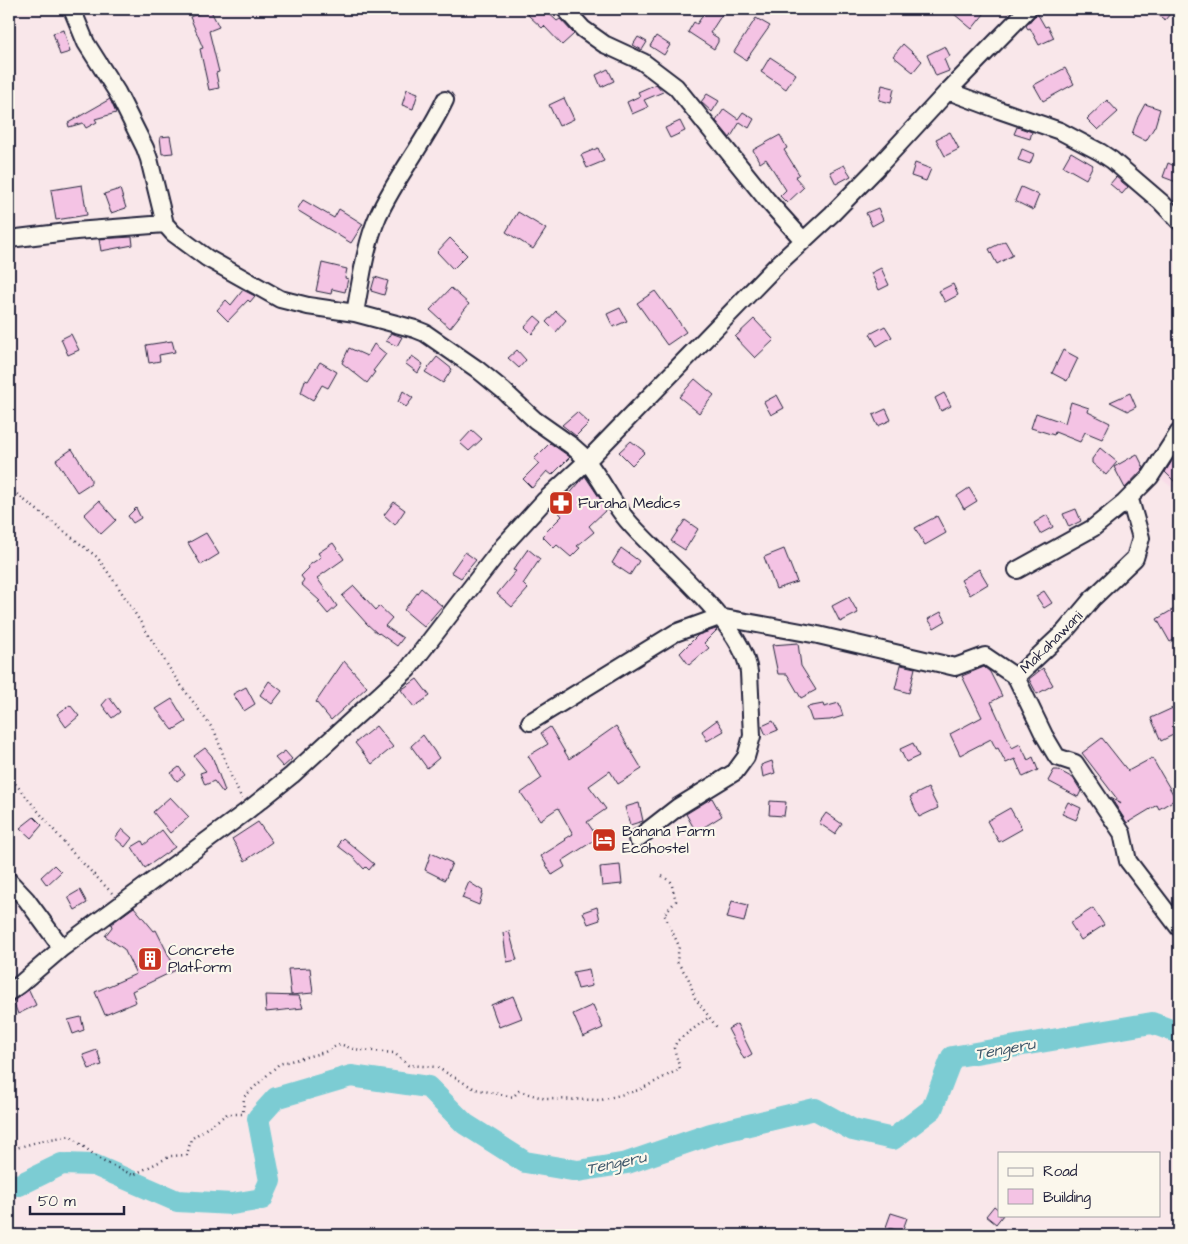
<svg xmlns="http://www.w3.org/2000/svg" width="1188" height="1244" viewBox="0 0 1188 1244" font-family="'Architects Daughter',sans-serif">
	<rect width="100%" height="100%" fill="#f9e7ea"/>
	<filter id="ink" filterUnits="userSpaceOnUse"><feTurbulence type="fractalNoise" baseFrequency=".02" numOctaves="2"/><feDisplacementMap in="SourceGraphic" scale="10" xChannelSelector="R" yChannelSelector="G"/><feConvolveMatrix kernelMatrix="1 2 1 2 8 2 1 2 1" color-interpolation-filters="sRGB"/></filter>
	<g filter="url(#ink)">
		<path fill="#f8dce8" d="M1179,444V493L1159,477Z"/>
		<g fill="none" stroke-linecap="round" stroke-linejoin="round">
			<path stroke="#7bccd3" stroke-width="22" d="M9,1184L19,1185L62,1164L94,1165L177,1201L232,1204L262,1199L270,1181L258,1118L276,1098L351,1076L428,1087L465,1124L525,1162L578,1171L627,1163L711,1134L815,1109L853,1130L893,1139L932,1109L952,1057L1152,1023L1179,1033"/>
		</g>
		<path fill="#f4c3e4" stroke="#22223b" d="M210,9L219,27L209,31L219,72L216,73L219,88L209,90L200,49L203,48L190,17Z
			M534,9H544L557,21L560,19L574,34L562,45L544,26L542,28L528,15Z
			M707,9H717L723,13L710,33L718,38V42L714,49L688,32L694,22L697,24Z
			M948,9H988L972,29Z
			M1150,9H1174L1165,20Z
			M1037,13L1045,27L1048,26L1054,38L1039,45L1030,28L1028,29L1026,26Z
			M756,18L770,26L746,60L734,52Z
			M64,30L70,52L60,55L53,33Z
			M656,36L670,45L664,55L650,46Z
			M638,37L647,42L642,50L633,45Z
			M903,44L922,61L913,72L893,56Z
			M945,46L950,56L944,59L949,71L936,76L927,55Z
			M770,57L796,74L786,89L761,72Z
			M1065,68L1074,84L1043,101L1034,85Z
			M608,69L614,81L601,87L596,75Z
			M656,84L663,92L644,100L648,107L632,114L627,102L640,96L638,92Z
			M882,85L894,88L891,103L879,100Z
			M407,89L418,93L413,109L402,105Z
			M707,94L719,101L712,112L701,102Z
			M564,98L574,119L559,126L549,105Z
			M110,99L116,113L95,119L97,122L86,128L83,123L69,127L68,123Z
			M1107,100L1118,112L1098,130L1087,119Z
			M1145,104L1160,109L1155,126L1146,141L1132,134L1138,117Z
			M724,109L738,119L743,112L754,119L749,128L740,122L730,138L716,121Z
			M680,121L685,131L670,138L665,128Z
			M1017,127L1032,132L1030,139L1014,134Z
			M950,132L959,149L945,156L936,139Z
			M780,135L787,148L784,150L799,174L795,177L804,187L787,203L780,196L786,190L766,159L760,163L753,150Z
			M170,136L173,153L162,154L160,137Z
			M598,148L604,161L587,168L581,155Z
			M1022,149L1034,154L1030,164L1018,160Z
			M1071,152L1093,165L1086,179L1063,166Z
			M915,163L931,169L926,181L911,176Z
			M1168,163L1179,168V183L1163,177Z
			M844,165L851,176L836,184L830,172Z
			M1116,177L1128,187L1122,194L1110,184Z
			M82,185L87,215L56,220L51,190Z
			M1021,187L1039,195L1033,210L1015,201Z
			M120,189L126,208L111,213L104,194Z
			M303,200L334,218L339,209L363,224L351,243L297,210Z
			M878,208L883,220L872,226L866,213Z
			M518,212L546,229L533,249L506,232Z
			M132,237L133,245L101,251L99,239Z
			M450,238L467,255L453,269L437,252Z
			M1005,241L1013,255L997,264L989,249Z
			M322,263L347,269L345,278L348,279L345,292L332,289L331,294L316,291Z
			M881,268L889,285L879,290L871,273Z
			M375,277L388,281L384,295L371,291Z
			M953,284L958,295L945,302L939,291Z
			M451,288L469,304L450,328L430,310Z
			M243,290L255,296L250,302L248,300L228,321L217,310L226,300L231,305Z
			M655,291L669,310L670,309L686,332L667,345L637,303Z
			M620,308L627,321L613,327L607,314Z
			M556,311L566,320L556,332L546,322Z
			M535,316L542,322L532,334L525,327Z
			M754,319L774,340L755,358L735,337Z
			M885,326L892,337L877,346L870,334Z
			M391,333L402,337L397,346L386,341Z
			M71,334L79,350L68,355L61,339Z
			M172,341L175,352L159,355L160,361L149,363L146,345Z
			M374,344L386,354L373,371L375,372L367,383L342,363L349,348L367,356Z
			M517,350L526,360L519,368L508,358Z
			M1063,350L1078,358L1067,381L1052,373Z
			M412,356L423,364L418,373L406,364Z
			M437,357L452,369L443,383L425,372Z
			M320,362L337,372L328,388L322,385L313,400L301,393L305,380L308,381Z
			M695,379L714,395L699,413L679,397Z
			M403,391L413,398L406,407L398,402Z
			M944,393L951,406L941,411L935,398Z
			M1130,393L1136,407L1128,411L1110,402Z
			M777,395L784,408L771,415L764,402Z
			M1071,402L1089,408L1088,412L1110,423L1102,439L1085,432L1080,442L1055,432L1054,435L1031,428L1036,413L1065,423Z
			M886,409L891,420L878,426L873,415Z
			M577,412L589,423L576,436L562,425Z
			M472,430L482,439L469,451L460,443Z
			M631,441L645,452L632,465L619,452Z
			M550,443L570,457L552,475L547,471L532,488L523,479L539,463L534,459Z
			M1100,448L1117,462L1106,475L1092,463V459Z
			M72,449L91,479V483L77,492L56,460Z
			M1179,450V486L1165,472Z
			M1137,454L1144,468L1125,488L1114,467Z
			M585,476L607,509L589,526L594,532L577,546L580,548L571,557L557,545L554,548L542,536L562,516L553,506L565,495L567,497Z
			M969,488L977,501L964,509L957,496Z
			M99,501L116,520L101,534L84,515Z
			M394,502L405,510L395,525L384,515Z
			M136,508L141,518L133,523L128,516Z
			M1076,509L1081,521L1069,527L1063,514Z
			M1047,515L1053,527L1040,534L1034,523Z
			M937,516L946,533L925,545L915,528Z
			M685,520L698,529L685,550L671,541Z
			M206,533L219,554L201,565L188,543Z
			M333,543L344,559L317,578L337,606L328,614L318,602L320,601L301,584L304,580L301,576L309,568L308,566L321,557L318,553Z
			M621,548L639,561L630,575L612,563Z
			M528,549L540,559L523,584L528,589L512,607L497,594L516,571L513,570Z
			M784,549L797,582L776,589L764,557Z
			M465,552L476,560L461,578L451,572Z
			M979,569L988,584L970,595L961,580Z
			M354,586L376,610L379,606L392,618L385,626L403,638L397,646L379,633L378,634L367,624L342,596Z
			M421,588L442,606L424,627L404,610Z
			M1044,591L1052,603L1044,608L1036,596Z
			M849,597L858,613L840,622L832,606Z
			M1179,606V637L1170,642L1157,619Z
			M941,612L946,621L934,628L928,619Z
			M716,629L717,630L704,643L709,648L689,665L680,653L698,635Z
			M798,643L801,666L816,690L801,698L787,674H778L772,645Z
			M344,661L367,687L331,720L316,702Z
			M901,665L915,668L909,693L895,689Z
			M984,667L990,672L1002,696L991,702L1012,748L1020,744L1028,760L1033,757L1038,770L1023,777L1015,759L1006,763L998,748L996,749L991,739L960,755L950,734L982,717L962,676Z
			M1043,668L1053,685L1037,694L1029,679Z
			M417,679L430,696L414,707L401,690Z
			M269,681L282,691L272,704L260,695Z
			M246,687L255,704L244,711L233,694Z
			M109,697L120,712L112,718L102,705Z
			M172,699L186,722L173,730L156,709Z
			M839,703L843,716L830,720L812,721L807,707L823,704L824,707Z
			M70,705L79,716L66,727L57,714Z
			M1175,707L1179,717V732L1161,741L1151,718Z
			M717,720L724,731L707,741L702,731Z
			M773,721L778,730L766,735L762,726Z
			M376,726L393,747L372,764L355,743Z
			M616,726L642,769L618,784L610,771L589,786L606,809L587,822L598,838L562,861L565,867L552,875L541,856L566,840L565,839L573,834L558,808L540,820L521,793L542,778L528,756L548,744L541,733L550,727L569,759Z
			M423,735L439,758L427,768L411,746Z
			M1102,738L1128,771L1152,758L1176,799L1159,809L1157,805L1127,823L1111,798L1121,804L1082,753Z
			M913,743L919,756L906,762L900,749Z
			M205,748L212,756L225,791L223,793L214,781L205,785L200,773L206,771L194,756Z
			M285,751L292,759L283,767L275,758Z
			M772,761L775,773L763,777L761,765Z
			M179,767L185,775L177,781L171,773Z
			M1054,770H1058L1073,778L1081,791L1078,797L1048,781Z
			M928,788L938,808L919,817L910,797Z
			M170,797L189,817L170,833L153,812Z
			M712,798L722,816L696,832L686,814Z
			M770,801L786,802L784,816L769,815Z
			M1068,802L1081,808L1076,820L1062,814Z
			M639,803L643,821L630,825L625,807Z
			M1010,808L1022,829L999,842L987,821Z
			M826,813L842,824L835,834L819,823Z
			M34,817L42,825L31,838L20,828Z
			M258,822L272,842L245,861L232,839Z
			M122,829L132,838L125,847L115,838Z
			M162,830L175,847L145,868L132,847L142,841L144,845Z
			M343,838L374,864L369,870L366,867L364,869L354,858L338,846L340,843L339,842Z
			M431,853L452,863L445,880L425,870Z
			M54,865L61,872L47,885L41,877Z
			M620,865L622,884L602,886L600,867Z
			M469,882L483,891L479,905L462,898Z
			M80,890L87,903L75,910L68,897Z
			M732,901L748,905L744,922L727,918Z
			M134,907L154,931L156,930L176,970L132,991L136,1002L105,1015L95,992L136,974L124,949L105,936L112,927L111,924Z
			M597,907L600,920L588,924L583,912Z
			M1093,908L1104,925L1081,940L1070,923Z
			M509,931L517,960L507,962L503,933Z
			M310,968L313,993L291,995L288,969Z
			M589,969L592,986L578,989L573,972Z
			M29,990L36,1005L18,1014L13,1001Z
			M265,995L299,996L303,1008L266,1012Z
			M513,996L522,1018L499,1027L491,1005Z
			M593,1005L603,1028L583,1037L573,1014Z
			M81,1017L84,1030L73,1034L68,1020Z
			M737,1024L752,1054L744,1059L728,1029Z
			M97,1050L102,1065L89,1069L83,1055Z
			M994,1206L999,1210V1215H1003L996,1224L986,1216Z
			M891,1213L907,1218L902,1232L886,1227Z"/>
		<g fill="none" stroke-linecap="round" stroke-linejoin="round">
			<defs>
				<path id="minor" d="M72,9L86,43L117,92L145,148L149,159L163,216L165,224L173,233L207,258L280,299L308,306L355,313L415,329L425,333L477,369L504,391L535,420L572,446L581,454C599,474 610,500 627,520C659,558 743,623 749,672L752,736L746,757L735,772L678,807L637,839
					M565,9L583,29L604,44L643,62L676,87L767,200L803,240
					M948,91L999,110L1060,131L1100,152L1112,160L1161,202L1179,221
					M9,239L76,231L165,224
					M355,313C361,281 365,246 378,216C397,175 426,141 445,100
					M1131,503L1141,538L1135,558L1092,599L1065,631L1016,677L1044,735L1057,757L1075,763L1122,833L1128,861L1179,928
					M1017,570L1093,528L1124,503L1150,477L1179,432
					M530,722L675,633L719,617L818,635L955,667L985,656L1016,677
					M9,881L26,899L62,948
					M9,992L19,985L62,948L247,811L292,775L408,669L503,546L545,500L587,461L777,265L832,214L875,170L948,91L1028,9"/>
			</defs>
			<use href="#minor" stroke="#22223b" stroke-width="20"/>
			<path stroke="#22223b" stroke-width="2.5" stroke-dasharray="1 4" stroke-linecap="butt" d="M9,488L97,557L119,588L175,677L215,732L230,774L242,799
				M9,776L72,852L112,893
				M662,876L671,882L676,901L664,914L679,946L677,962L688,977L695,998L718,1029
				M9,1150L44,1140L70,1136L102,1161L133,1175L171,1156L187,1155L191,1139L227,1114H243L244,1097L279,1064L325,1052L340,1044L353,1049L394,1053L408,1065L436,1067L475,1089L513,1097L519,1091L546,1099L601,1100L639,1090L680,1069L674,1048L677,1041L708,1018"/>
			<use href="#minor" stroke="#fbf7ec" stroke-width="16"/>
		</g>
	</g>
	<defs>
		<symbol id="pharmacy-square" viewBox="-11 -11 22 22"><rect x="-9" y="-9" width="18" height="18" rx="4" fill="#c8321e" stroke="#fbf7ec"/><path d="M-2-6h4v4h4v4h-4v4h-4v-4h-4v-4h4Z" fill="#fff"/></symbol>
		<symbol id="hotel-square" viewBox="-11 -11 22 22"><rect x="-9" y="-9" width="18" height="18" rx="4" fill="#c8321e" stroke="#fbf7ec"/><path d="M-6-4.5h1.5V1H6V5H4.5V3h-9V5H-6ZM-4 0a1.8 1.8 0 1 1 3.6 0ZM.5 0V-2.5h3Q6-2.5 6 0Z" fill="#fff"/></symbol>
		<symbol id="building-square" viewBox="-11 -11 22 22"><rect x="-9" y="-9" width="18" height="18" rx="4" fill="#c8321e" stroke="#fbf7ec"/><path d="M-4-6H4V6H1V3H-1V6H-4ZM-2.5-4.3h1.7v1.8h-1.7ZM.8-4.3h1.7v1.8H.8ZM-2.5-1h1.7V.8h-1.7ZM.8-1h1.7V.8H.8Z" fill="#fff"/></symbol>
	</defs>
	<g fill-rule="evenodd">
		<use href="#pharmacy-square" x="547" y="489" width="28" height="28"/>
		<use href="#hotel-square" x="590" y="826" width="28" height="28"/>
		<use href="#building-square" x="136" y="945" width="28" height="28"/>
	</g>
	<g text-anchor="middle" stroke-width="4.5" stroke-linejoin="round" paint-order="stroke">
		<g font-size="15" fill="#22223b" stroke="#fbf7ec" text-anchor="start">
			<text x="578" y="508">Furaha Medics</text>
			<text x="622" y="836">Banana Farm<tspan x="622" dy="17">Ecohostel</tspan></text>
			<text x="168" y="955">Concrete<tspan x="168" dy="17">Platform</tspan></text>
		</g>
		<g font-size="15" fill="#22223b" stroke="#fbf7ec">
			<text transform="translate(1051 642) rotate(-45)" y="5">Makahawani</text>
		</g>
		<g font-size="16" font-style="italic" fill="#3d5569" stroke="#fbf7ec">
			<text transform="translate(1005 1048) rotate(-10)" y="6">Tengeru</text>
			<text transform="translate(616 1162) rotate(-12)" y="6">Tengeru</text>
		</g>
	</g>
	<rect width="1188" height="1244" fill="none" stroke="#fbf7ec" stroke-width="30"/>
	<rect x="15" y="15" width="1158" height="1214" fill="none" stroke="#22223b" stroke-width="2" filter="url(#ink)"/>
	<rect x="998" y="1152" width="162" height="65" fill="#fbf7ec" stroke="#a4a2a5"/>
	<rect x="1008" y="1168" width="25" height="8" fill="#fbf7ec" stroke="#a4a2a5"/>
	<text x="1043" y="1176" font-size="15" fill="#22223b">Road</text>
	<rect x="1008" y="1189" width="25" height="15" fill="#f4c3e4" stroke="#a4a2a5"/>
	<text x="1043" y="1202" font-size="15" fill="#22223b">Building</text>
	<path d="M30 1206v8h94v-8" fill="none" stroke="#22223b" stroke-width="2.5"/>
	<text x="38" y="1206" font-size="15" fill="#22223b" stroke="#fbf7ec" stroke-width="4" paint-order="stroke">50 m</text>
</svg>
